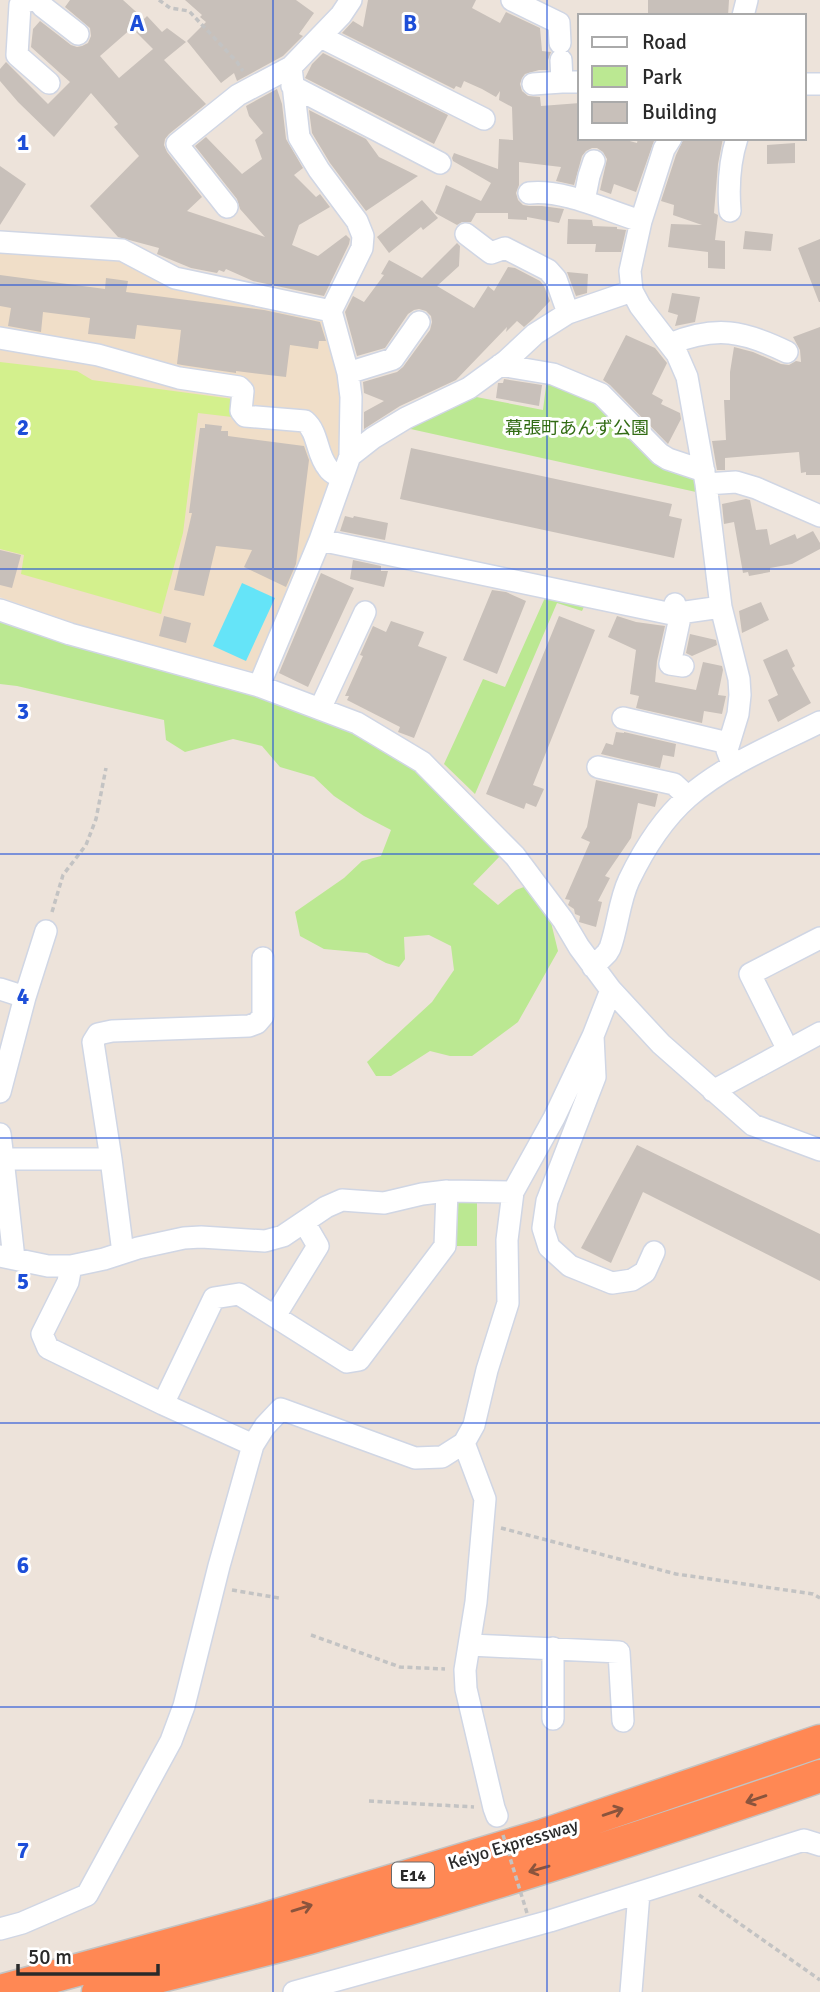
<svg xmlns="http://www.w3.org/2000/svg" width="820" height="1992" viewBox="0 0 820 1992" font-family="Signika,'Noto Sans JP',sans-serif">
	<rect width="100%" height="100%" fill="#ede3da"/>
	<path fill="#f0dec8" d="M0,246L120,258L325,312L346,395L338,463L301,570L254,672L75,624L0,597Z"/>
	<path fill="#bbe892" d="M547,378L603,399L692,471L696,492L397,426L466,395L543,410Z
		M548,591L587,600L582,611L557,603L475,794L444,764L483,679L505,687Z
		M0,614L350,716L500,839V856L473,884L498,905L516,890L529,885L546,902L558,951L518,1022L472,1056H450L430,1051L391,1076H376L367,1062L432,1002L454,970L451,946L429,935L404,937L405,959L399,967L386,963L367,953L324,949L300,936L295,912L344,878L362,861L381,856L391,830L364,816L334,796L314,777L280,767L262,746L233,739L185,752L166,740L164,720L17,686L0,684Z
		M459,1198H477V1246H451L453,1203Z"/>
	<path fill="#d3f08d" d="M0,362L77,371L92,380L233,399L232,417L198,413L183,533L161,614L21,574L24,555L0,549Z"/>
	<path fill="#65e4f8" d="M242,583L275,598L246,661L213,646Z"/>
	<path fill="#c8c0ba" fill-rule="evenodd" d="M70,0H123L144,19L147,16L162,32L167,28L186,42L164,60L206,104L169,134L165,139L164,145L167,152L202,197L187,211L265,237L240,209L237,199L195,146L206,137L242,174L262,159L255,140L263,133L249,116L246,106L277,89L282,104L286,139L303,168L294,175L316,197L320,194L330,207L299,225L292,245L318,256L346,235L350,239L349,244L324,296L253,281L226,269L224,272L219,270L217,273L191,268L157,254L159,248L118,237L90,206L139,156L114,127L118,124L91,93L54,137L18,102L0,81V69L6,62L48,104L70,82L31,47L33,29L40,21L71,45L77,47L82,46L88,43L91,36L90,28L65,7ZM132,28L153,49L119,78L100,56Z
		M185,0H296L314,13L299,34L303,36L283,56L237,81L234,73L221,83L187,41L206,22L200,17L202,15Z
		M368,0H476L472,8L500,23L506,12L540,28L542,51L551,52L548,60V70H539L525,74L522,78L520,84L522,91L528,96L540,97L541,106L580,103V138H619L637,143L638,138H655L636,192L614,184L611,194L600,190L607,159L603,152L597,148H592L586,151L582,156L574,185L556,181L561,167L519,162V185L516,193L518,200L523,205L529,206H542L564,209L559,223L527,217V220L508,219V213H476L471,222H462L457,225L435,213L446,185L481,201L491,183L453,161L452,158L454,153L498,169L499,139L513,140L512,107L499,100L500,91L496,97L482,89L464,81L461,88L456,86L454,89L342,33L353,21L363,27Z
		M648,0H729L728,16H648Z
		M323,53L448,115L434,144L305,78L312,64Z
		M309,110L366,139L379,157L418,176L366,211L330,163L312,133Z
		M684,138H723L718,164L714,213L718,215L715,240L725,241V269L708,268V252L668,247L671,224L702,225L673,215L674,205L661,201L676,155Z
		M795,143V163L767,164V145Z
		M0,166L26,184L0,225Z
		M422,200L438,218L423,230L421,227L389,253L377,237Z
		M568,219L592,220L593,226L617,227V229L626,230L621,252H595L596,244H567Z
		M745,231L773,234L771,251L743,249Z
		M820,239V302H819L798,248Z
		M457,243L460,246L459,266L437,286L474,308L488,286L494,291L508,267L515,268L540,281L544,286L550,301L533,319L524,327L517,321L506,332L507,327L456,380L400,406L364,429V412L384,401L364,393L363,382L397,372L403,367L430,330L432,322L431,316L426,311L419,309L414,310L408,314L385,348L357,356L345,312L353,296L364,302L384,275L381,274L389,260L422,278Z
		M567,272L588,274L587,293L576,296Z
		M0,275L105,289L106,278L128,281L126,292L264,310L320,322L326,341H319L318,349L290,345L286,377L236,371V373L182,365L177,364L181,330L137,325L135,339L88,334L90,318L43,312L41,332L8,326L11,308L0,306Z
		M672,293L700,297L695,322L675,326L678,315L668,312Z
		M820,327V475H806V472L801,473L799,452L725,458V470H717L712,441L726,440L724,400H730V372L734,347L753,352L781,364L789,365L796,361L801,362L800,350L793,337Z
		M626,335L655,348L667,363L652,394L663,400L661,404L680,413L681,419L668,444L610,385L603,380Z
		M504,379L542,385L539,406L496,398L498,383H503Z
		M205,424L222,426L221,431H228V436L304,446L309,460L296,564L286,587L244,567L252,550L216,546L204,596L174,590L192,513H189L200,428H205Z
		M411,448L672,504L669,516L682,519L674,558L400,499Z
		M746,499L750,500L756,530L767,529L770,545L795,534L797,539L813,531L820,543V549L792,564L770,568V572L749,576L748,572L743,573L734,522L724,524L722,504Z
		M345,516L353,518L354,516L388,523L385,540L340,531Z
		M0,550L21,555L12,588L0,585Z
		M353,560L381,566V571H388L384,587L350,579Z
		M321,573L354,588L308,687L279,673Z
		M492,590L506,592L526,601L497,674L463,660Z
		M761,602L769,620L742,633L739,611Z
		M164,616L191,623L186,643L159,636Z
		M559,616L595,630L533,785L544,789L536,807L526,803L524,809L486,794Z
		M617,616L636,622L665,626L657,661L655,682L696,690L703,662L722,666L723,670L718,695L726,696L722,714L704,711L702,723L636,708L639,696L630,694L636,650L608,637Z
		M391,621L424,632L418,646L447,657L414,738L398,732L400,727L347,700L349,696H345L363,656L360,655L373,626L386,632Z
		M690,634L716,640L717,645L692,656L686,653Z
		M787,649L795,666L792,668L811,703L778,722L768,700L778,695L763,660Z
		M616,732L624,733V732L676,744L674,757L663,755L660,768L601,754L606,743L613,745Z
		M596,780L658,794L655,807L638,803L631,838L605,876L610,878L598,901L602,902L596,927L579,922L580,916L575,914L574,909L568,905L570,900L565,899L590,842L581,838L587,827Z
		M637,1145L820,1234V1281L643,1192L611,1263L581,1248Z"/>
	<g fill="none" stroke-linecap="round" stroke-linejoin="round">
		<defs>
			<path id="minor" d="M29,0L20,5L17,55L49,83
				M41,0L42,6L78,34
				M512,0L559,23L560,43
				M743,16L747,0
				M321,37L484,119
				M561,60L562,82H580
				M291,67L299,137L319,170L357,221L363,236L362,248L331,311L348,373L351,397L350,456
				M533,84L562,82
				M804,84H820
				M292,86L440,163
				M671,138L664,149L641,221L630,271L632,291L640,306L677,354L687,377L706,484L721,607L739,679L740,695L738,714L727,750L733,766
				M529,193C565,189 607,211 641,221
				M584,201L589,176L594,161
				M227,207L177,144L238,95L291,67L341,15L351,0
				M730,211C728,186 729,163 737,138
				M466,234L491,253L505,248L548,270L556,279L568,313
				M0,242L122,250L175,278L331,311
				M0,338L98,355L179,378L239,387L243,391L241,411L245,416L305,421C319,433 316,454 328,468C331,473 337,475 342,478
				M670,344C716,325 744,331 787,352
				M500,365L553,374L601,394L660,454L668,459L704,471
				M348,373L393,359L419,322
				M706,484L736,482L756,488L820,516
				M320,540L672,614L721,607
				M675,604L679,622L670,664L683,666
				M0,610L70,634L259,686L357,723L422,762L515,856L563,920L579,947L611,990L661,1044L753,1125L820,1150
				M259,686L320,540L350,456L373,438L406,418L469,388L506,361L535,334L568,313L632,291
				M320,709L365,612
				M623,718L728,743
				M598,767L674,784L688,797
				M593,967L607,953L610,948C618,926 619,901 629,880C643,851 664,818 688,797C726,764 776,744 820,722
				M0,989L25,997
				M611,990L593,1036L595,1077L547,1201L543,1228L549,1247L570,1266L612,1283L632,1280L645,1272L654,1252
				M788,1050L750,974L820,938
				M713,1091L820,1033
				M0,1092L25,997L46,931
				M0,1134L3,1159H0
				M123,1253L111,1159L93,1042L98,1034L112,1031L249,1026L257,1023L263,1016V958
				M0,1256L48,1266H71L68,1282L42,1334L48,1348L163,1404L253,1445
				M14,1259L3,1159H111
				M71,1266L104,1259L138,1248L184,1238L201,1237L265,1241L283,1236L326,1207L342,1200L384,1203L422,1194L447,1191L513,1192
				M275,1316L318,1246L304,1222
				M163,1404L214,1298L239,1294L347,1362L359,1360L445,1246L447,1191
				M464,1443L485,1499L476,1602L465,1670L466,1689L494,1808L497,1816
				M470,1645L619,1652L623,1721
				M553,1719V1648
				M0,1929L22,1923L87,1895L171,1741L184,1706L219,1566L253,1445L265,1426L281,1409L415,1458L442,1457L464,1443L474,1425L487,1370L508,1303L507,1240L513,1192L554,1118L593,1036
				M294,1992L550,1921L804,1840L820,1845
				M631,1992L639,1893"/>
			<path id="highway" d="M0,1991L261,1920L544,1835L820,1741
				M98,1992C168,1974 239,1957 309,1938C481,1889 651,1835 820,1776"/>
		</defs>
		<use href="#minor" stroke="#d0d6e4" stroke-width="24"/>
		<use href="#highway" stroke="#c3c3c3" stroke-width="35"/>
		<path stroke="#c3c3c3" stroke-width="3.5" stroke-dasharray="5 3.5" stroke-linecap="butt" d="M159,0L170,8L189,11L237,62L243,71
			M52,912L63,875L86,845L96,819L106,768
			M501,1528L676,1574L813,1594L820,1598
			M232,1590L279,1598
			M311,1635L400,1667L445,1669
			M369,1801L474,1807
			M699,1895L820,1980"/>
		<use href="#minor" stroke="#fff" stroke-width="21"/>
		<use href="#highway" stroke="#ff8854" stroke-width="32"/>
		<path stroke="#c3c3c3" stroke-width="3.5" stroke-dasharray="5 3.5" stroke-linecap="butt" d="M503,1835L527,1913"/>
	</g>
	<defs><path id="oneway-shaft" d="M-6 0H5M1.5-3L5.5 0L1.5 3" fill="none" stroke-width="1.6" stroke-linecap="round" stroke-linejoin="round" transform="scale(1.75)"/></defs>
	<g stroke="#8a543d">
		<use href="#oneway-shaft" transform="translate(756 1799) rotate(161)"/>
		<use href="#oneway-shaft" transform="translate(613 1812) rotate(-19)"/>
		<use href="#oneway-shaft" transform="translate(539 1869) rotate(164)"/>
		<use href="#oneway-shaft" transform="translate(302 1908) rotate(-17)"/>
	</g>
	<path fill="none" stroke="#1d4ed8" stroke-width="2" stroke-opacity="0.55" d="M273,0V1992M547,0V1992M0,285H820M0,569H820M0,854H820M0,1138H820M0,1423H820M0,1707H820"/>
	<g text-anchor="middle" stroke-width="6" stroke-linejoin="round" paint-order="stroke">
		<rect fill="#fff" stroke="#6a6a6a" stroke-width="2" x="392" y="1862.5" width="42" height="25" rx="5"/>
		<g font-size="16" font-weight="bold" fill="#2a2a2a">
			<text x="413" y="1881">E14</text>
		</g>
		<g font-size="18" fill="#326c14" stroke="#fff">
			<text x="577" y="434">幕張町あんず公園</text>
		</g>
		<g font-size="18" fill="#2a2a2a" stroke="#fff">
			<text transform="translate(513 1844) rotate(-17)" y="6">Keiyo Expressway</text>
		</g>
	</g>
	<g font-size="23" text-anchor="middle" font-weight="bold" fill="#1d4ed8" stroke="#fff" stroke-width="6" stroke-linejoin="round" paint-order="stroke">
		<text x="137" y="31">A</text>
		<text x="410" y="31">B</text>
		<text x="23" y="150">1</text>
		<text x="23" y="435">2</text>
		<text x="23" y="719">3</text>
		<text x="23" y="1004">4</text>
		<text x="23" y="1289">5</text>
		<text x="23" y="1573">6</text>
		<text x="23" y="1858">7</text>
	</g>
	<rect x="578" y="14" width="228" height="126" fill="#ffffff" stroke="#aaaaaa" stroke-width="2"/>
	<rect x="592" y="37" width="35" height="10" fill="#ffffff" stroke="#aaaaaa" stroke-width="2"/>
	<text x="642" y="49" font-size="21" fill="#2a2a2a">Road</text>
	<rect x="592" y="66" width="35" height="21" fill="#bbe892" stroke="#aaaaaa" stroke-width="2"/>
	<text x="642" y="84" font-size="21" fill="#2a2a2a">Park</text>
	<rect x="592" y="102" width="35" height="21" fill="#c8c0ba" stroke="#aaaaaa" stroke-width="2"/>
	<text x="642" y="119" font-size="21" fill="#2a2a2a">Building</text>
	<path d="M18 1964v10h140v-10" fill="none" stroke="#2a2a2a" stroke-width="3.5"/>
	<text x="28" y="1964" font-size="21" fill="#2a2a2a" stroke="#ffffff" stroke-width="5" paint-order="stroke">50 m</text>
</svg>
